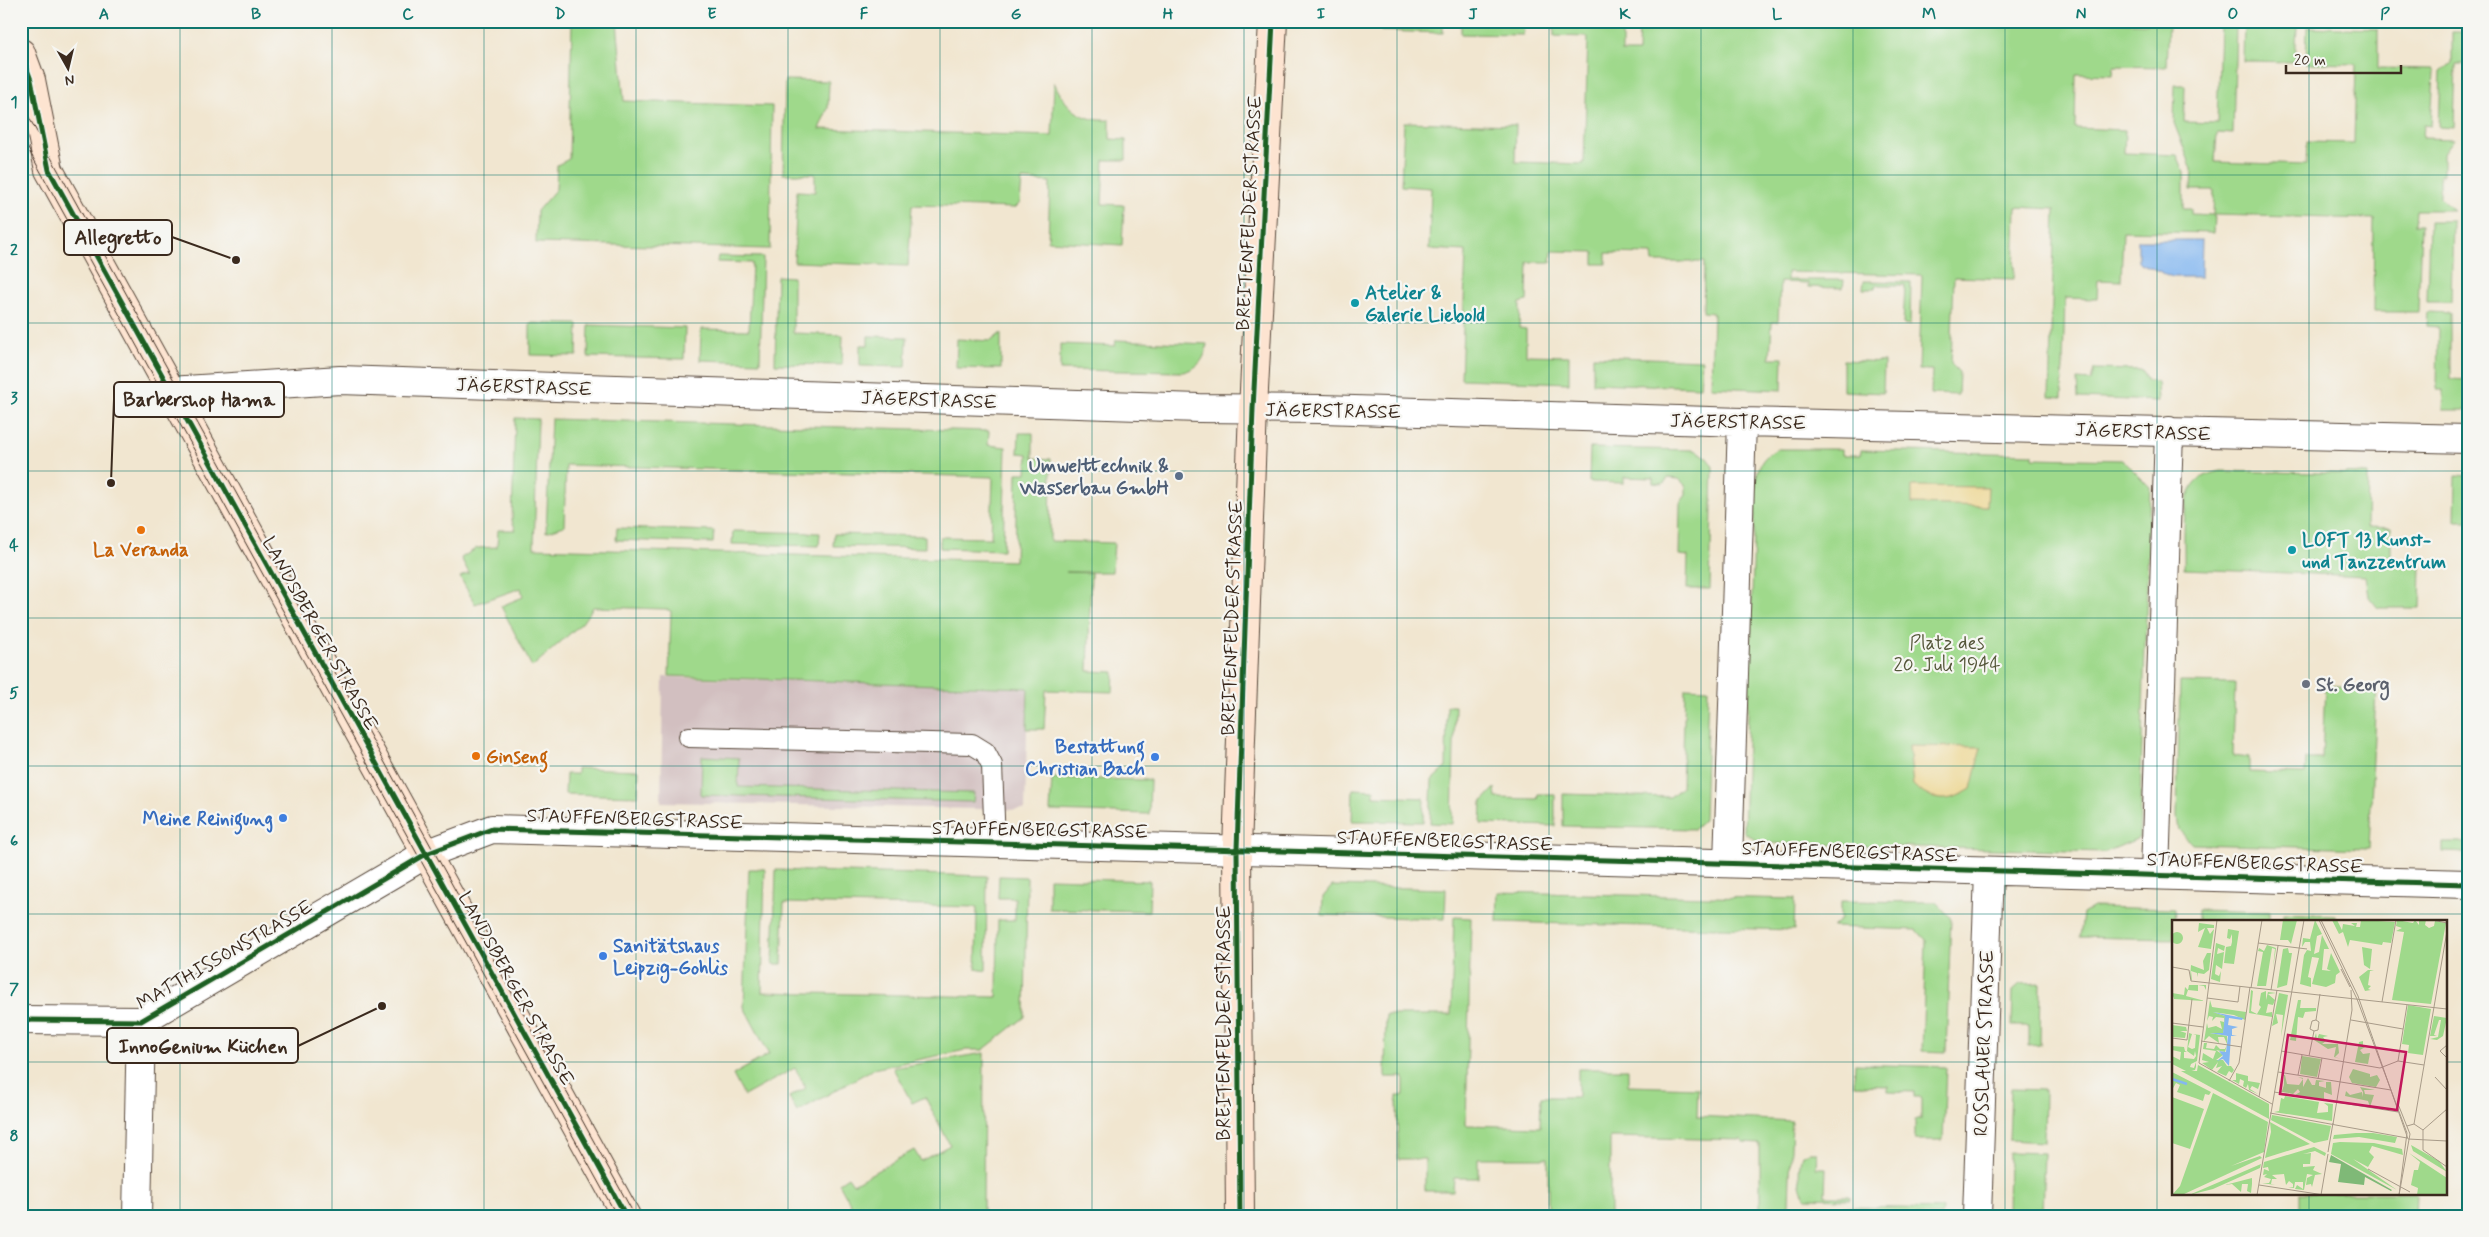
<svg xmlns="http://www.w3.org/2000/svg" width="2489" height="1237" viewBox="0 0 2489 1237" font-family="Mynerve,sans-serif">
	<rect width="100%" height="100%" fill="#f6f6f2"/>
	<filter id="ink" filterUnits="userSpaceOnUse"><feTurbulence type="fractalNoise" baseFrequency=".02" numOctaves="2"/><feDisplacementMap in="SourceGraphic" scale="10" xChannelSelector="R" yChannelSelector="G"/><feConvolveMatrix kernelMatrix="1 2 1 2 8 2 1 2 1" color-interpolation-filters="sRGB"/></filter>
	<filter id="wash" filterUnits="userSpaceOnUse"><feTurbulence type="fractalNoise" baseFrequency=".0096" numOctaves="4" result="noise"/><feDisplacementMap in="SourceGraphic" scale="20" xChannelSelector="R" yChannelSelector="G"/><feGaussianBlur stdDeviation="1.12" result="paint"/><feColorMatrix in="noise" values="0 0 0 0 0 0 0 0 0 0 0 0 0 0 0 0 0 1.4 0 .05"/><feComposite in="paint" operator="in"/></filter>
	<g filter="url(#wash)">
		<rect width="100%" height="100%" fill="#f1e6d0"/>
		<path fill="#d2bfc0" d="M663,677L1028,688L1025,810L661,802Z"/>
		<path fill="#9fd98b" stroke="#6d8254" d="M572,21H617L624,101L772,106L770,249L536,243L537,211L556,189L557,165L569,159Z
			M1131,21H1215V26L1211,22L1205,27L1131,25Z
			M1381,21H1443V33L1381,31Z
			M1461,21H1524L1523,35L1461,34Z
			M1554,21H1622V52H1638L1639,21H2078L2168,24L2166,67L2114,66L2113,75L2076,74L2075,128L2125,130L2124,153L2177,155L2184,173V209H2191V214L2213,215L2214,190H2191L2192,169L2174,123L2175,85H2185L2184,122L2217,123L2220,25H2236L2233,134L2217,133L2215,162L2306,165L2307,142L2354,143L2356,64L2306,63L2307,27L2378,29V68L2432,69L2434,72L2431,126L2424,125L2423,138L2454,139L2443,154V175H2440V197L2453,210H2416L2415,225H2421L2418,312H2373L2374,219L2214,215L2213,233L2123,231L2121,281L2098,280L2097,299L2065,298L2062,398L2049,397L2055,209L2016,207L2014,279L1954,277L1951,364L1959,372L1958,395L1931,394L1932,370H1919L1922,275L1787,272V280H1844L1843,288L1808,287V283L1780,282L1778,322H1772L1770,358H1783L1782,390L1711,387L1713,313L1703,312L1704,262H1653L1652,254L1606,253V264H1594V252L1552,251L1551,262H1528L1527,301L1520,303L1519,328L1526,329V355L1569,356V383L1461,379L1466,251L1429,249L1431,188L1401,186L1404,122L1516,125L1515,162L1584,164L1588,37L1554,36Z
			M2244,25L2297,27L2295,62L2243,61Z
			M2452,32H2468V64H2456L2454,128L2439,127L2441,72L2452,63Z
			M785,80L829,81L828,108L819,129L1052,136L1054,82C1065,107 1081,122 1110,120V139L1126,140V160H1104L1102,204L1124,205L1122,245L1048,241L1050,182L1022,180L1020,203L1015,208L912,205L908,266L794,262L797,191L815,192V174H783Z
			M2429,221H2453L2451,302H2427Z
			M718,256L763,257L760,362L700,360L701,329L749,330L752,263L717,262Z
			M777,276L793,277V333L843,335L842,365L775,364Z
			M1864,281L1911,282L1910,325L1903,324L1905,285H1876L1875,289H1863Z
			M2428,312L2450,313V379L2468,380V410H2443L2444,390H2437L2438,327L2427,326Z
			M530,323L578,324L577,356L530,355Z
			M589,325L685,328L684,359L588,357Z
			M1001,333V369L956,368L957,339L991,341Z
			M868,336L907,337L906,367L860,366V345H868Z
			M1116,340L1207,344C1205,359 1199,368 1183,372L1060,370V344L1115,346Z
			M1593,356L1702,360L1700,387L1593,383Z
			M1843,360L1884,362L1883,393L1843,391Z
			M2094,369L2142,370L2147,381L2157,382L2158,401L2078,398L2077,380L2091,381Z
			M515,418L538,419L534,548L1015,561L1017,473H1027L1028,454L1018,453L1019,433H1033V458L1051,459L1050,541L1114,543L1112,572H1066L1091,573L1088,671L1114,672L1113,692L1046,690L1044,729H1027L1028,688L669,676L671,611L665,609L593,607L582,623L532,667L501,606L523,597L521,588L475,604L460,577L469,573L461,558L477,548L497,547L498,530H516L512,521Z
			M551,419L989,431L988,445L1006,447L1003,550L940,548V537L991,538L993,477L566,465L564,526L546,532Z
			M1590,448L1694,450C1704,454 1708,458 1713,467L1710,589H1687L1688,556L1679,555L1680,503L1686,495V486L1679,479L1668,478L1663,484L1653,483V478L1624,477V483L1589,482Z
			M1777,449H1842V455H1861V450L2033,454V458L2123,460L2150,487L2139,838L2106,852L1760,843L1744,832L1756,478C1760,462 1763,457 1777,449Z
			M2220,471L2368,474L2367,527L2391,528V565H2421L2420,608H2378L2369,597L2366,576L2184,569C2185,546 2180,499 2196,482C2202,475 2212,473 2220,471Z
			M2456,475L2468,476V521H2455Z
			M617,528L714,531L713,543L616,540Z
			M733,531L820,533L819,546L732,544Z
			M834,534L925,536V548L833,546Z
			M2180,682L2235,683L2233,756L2249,758V772L2305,774L2306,759H2322L2325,685L2376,689L2369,849L2192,844L2179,830L2177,817Z
			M1685,688L1708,689L1704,820L1694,829L1563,826V794L1670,797L1682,787Z
			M1447,706H1455L1452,824L1430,823L1432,780L1446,767Z
			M702,756L739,758L738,787L974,793L973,802L701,795Z
			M577,768L639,770L638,796L565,794L566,774H577Z
			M1052,778L1150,780L1149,814L1050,811Z
			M1495,788L1496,798L1537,799L1538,794H1555V826L1481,824L1482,802Z
			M1353,789L1374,790V796L1424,798L1423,822L1352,821Z
			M2443,843H2468V853L2443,852Z
			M749,869H765L762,992L997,997L998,920H1015V898H998L999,876L1027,877L1025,1017L983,1050H966L873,1069L797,1112L789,1097L806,1088L795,1068L744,1096L733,1075L769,1054L744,1007Z
			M776,870L987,876L986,971L976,969L977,907L784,903L782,964H773Z
			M1049,878L1150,881L1149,911L1049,909Z
			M1332,886L1446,889L1445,919L1322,915L1323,897Z
			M1498,892L1795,899L1794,930L1497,922Z
			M1841,901L1936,902L1951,918L1946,1052L1922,1051L1926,940L1917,930L1832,927L1841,919Z
			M2093,907L2175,909L2173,939L2080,937L2083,913Z
			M2198,910L2269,912V921H2198Z
			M2284,913L2336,915V921H2284Z
			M1454,917L1471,918L1466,1125L1540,1127L1541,1097H1578V1069H1628V1086L1698,1088L1697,1116L1792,1121L1789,1205L1770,1216H1760V1144L1743,1143L1742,1140L1610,1137V1216L1548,1215V1158H1478V1178H1454L1453,1191H1425V1159H1398L1397,1096H1404V1077H1385L1386,1015H1451Z
			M2041,983L2040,1045L2029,1046V1026H2012L2013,990L2020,984Z
			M984,1053L983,1216H857L839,1183L848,1177L853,1184L914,1150L921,1161L950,1145L925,1097L912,1103L893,1068Z
			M1855,1064L1946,1067L1943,1140H1915V1120H1921V1097H1914V1092L1888,1091V1086L1854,1085Z
			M2011,1089L2045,1090L2044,1142L2009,1140Z
			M1809,1152H1817L1816,1168H1826L1825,1196H1850V1199L1807,1198C1797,1190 1798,1166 1802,1155Z
			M2009,1152L2044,1153L2042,1216H2008Z
			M2300,1193H2416L2415,1216H2300Z
			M1817,1206L1942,1209L1941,1216H1791L1803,1209Z"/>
		<path fill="#eeda9e" stroke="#94825e" d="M1912,486L1988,487L1987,506L1912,504Z
			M1909,746L1981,747L1971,789C1949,803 1932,803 1913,785Z"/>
		<path fill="#84b7f1" stroke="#607088" d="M2138,240H2202L2201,277H2172L2138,262Z"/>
	</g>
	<g filter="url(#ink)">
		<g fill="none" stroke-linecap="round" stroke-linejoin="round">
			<defs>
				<path id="lane" d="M689,737L972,744L985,752L992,765L995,844"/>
				<path id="street" d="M170,391L340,380L1199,408L1322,409L1742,422L2468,439
					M1728,863L1742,422
					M2155,874L2169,431
					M21,1020L141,1021L426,854L492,829L2468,884
					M137,1216L141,1021
					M1977,1216L1989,871"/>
				<path id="secondary" d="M21,53L31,80L49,170L626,1216
					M1240,1216L1237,849L1253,409L1273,21"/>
			</defs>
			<use href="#lane" stroke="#564639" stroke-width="22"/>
			<use href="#street" stroke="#564639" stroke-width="30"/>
			<use href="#secondary" stroke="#564639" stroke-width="30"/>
			<use href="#lane" stroke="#fff" stroke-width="20"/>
			<use href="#street" stroke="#fff" stroke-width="28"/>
			<use href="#secondary" stroke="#fde4d1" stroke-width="28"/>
			<path stroke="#3b2a1e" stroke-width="1" d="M21,103L635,1216
				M21,136L617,1216"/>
			<defs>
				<path id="cycleway" d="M21,53L31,80L49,170L626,1216
					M21,1020L141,1021L426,854L492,829L2468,884
					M1240,1216L1237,849L1253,409L1273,21"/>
			</defs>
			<use href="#cycleway" stroke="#f6f6f2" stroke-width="8"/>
			<use href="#cycleway" stroke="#1b5e20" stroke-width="5"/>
		</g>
	</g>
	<path fill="none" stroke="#0f766e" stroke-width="1" stroke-opacity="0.55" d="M180,21V1216M332,21V1216M484,21V1216M636,21V1216M788,21V1216M940,21V1216M1092,21V1216M1244,21V1216M1397,21V1216M1549,21V1216M1701,21V1216M1853,21V1216M2005,21V1216M2157,21V1216M2309,21V921M21,175H2468M21,323H2468M21,471H2468M21,618H2468M21,766H2468M21,914H2468M21,1062H2173M2445,1062H2468M2309,1193V1216"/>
	<g fill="#0f9aa8" stroke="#f6f6f2" stroke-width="2">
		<circle cx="1355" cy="303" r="5"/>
		<circle cx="2292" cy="550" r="5"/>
	</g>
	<circle fill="#5c6f8a" stroke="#f6f6f2" stroke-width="2" cx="1179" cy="476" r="5"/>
	<g fill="#e8710a" stroke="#f6f6f2" stroke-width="2">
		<circle cx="141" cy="530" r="5"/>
		<circle cx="476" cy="756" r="5"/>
	</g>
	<circle fill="#6b7280" stroke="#f6f6f2" stroke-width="2" cx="2306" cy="684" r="5"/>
	<g fill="#3f7fe0" stroke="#f6f6f2" stroke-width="2">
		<circle cx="1155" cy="757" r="5"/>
		<circle cx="283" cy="818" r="5"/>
		<circle cx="603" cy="956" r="5"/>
	</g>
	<g text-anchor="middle" stroke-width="4.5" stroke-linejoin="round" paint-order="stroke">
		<g font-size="19" fill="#3b2a1e" stroke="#f6f6f2">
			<text transform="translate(1248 213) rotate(-87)" y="7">BREITENFELDER STRASSE</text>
			<text transform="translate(524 386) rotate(2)" y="7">JÄGERSTRASSE</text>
			<text transform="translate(929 399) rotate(2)" y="7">JÄGERSTRASSE</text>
			<text transform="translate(1333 410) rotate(1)" y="7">JÄGERSTRASSE</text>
			<text transform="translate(1738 421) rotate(1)" y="7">JÄGERSTRASSE</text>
			<text transform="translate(2143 431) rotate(2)" y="7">JÄGERSTRASSE</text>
			<text transform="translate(1231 618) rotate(-88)" y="7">BREITENFELDER STRASSE</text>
			<text transform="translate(321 633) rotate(61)" y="7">LANDSBERGER STRASSE</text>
			<text transform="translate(635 818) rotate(2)" y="7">STAUFFENBERGSTRASSE</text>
			<text transform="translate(1040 829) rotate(1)" y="7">STAUFFENBERGSTRASSE</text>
			<text transform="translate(1445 840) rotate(2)" y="7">STAUFFENBERGSTRASSE</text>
			<text transform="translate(1850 851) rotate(2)" y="7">STAUFFENBERGSTRASSE</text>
			<text transform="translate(2255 862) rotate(2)" y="7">STAUFFENBERGSTRASSE</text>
			<text transform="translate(224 954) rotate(-30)" y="7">MATTHISSONSTRASSE</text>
			<text transform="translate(517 988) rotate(61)" y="7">LANDSBERGER STRASSE</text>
			<text transform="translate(1223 1023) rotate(-90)" y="7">BREITENFELDER STRASSE</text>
			<text transform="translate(1983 1043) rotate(-88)" y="7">ROSSLAUER STRASSE</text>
		</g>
		<g font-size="19" font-weight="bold" fill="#0d838f" stroke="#f6f6f2" text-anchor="start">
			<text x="1365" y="299">Atelier &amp;<tspan x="1365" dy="22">Galerie Liebold</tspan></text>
			<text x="2302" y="546">LOFT 13 Kunst-<tspan x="2302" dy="22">und Tanzzentrum</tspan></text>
		</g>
		<g font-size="19" font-weight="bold" fill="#4e5e75" stroke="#f6f6f2" text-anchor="end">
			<text x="1169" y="472">Umwelttechnik &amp;<tspan x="1169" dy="22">Wasserbau GmbH</tspan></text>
		</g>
		<g font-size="19" font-weight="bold" fill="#c56008" stroke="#f6f6f2">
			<text x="141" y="556">La Veranda</text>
			<text x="486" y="763" text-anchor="start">Ginseng</text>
		</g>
		<g font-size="19" fill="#545639" stroke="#f6f6f2">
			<text x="1947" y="649">Platz des<tspan x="1947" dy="22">20. Juli 1944</tspan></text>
		</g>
		<g font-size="19" font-weight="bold" fill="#5b616d" stroke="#f6f6f2" text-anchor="start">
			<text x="2316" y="691">St. Georg</text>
		</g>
		<g font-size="19" font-weight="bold" fill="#366cbe" stroke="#f6f6f2" text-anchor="end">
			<text x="1145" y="753">Bestattung<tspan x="1145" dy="22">Christian Bach</tspan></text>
			<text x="273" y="825">Meine Reinigung</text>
			<text x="613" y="952" text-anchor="start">Sanitätshaus<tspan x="613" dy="22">Leipzig-Gohlis</tspan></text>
		</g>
	</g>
	<g transform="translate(2172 920)">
		<rect width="275" height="275" fill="#f1e6d0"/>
		<path d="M111,0H125L119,24L116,20H108ZM143,0L150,14L145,16L142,34L147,32L150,15L157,29H152L150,50L159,51L155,49L159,33L168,52L164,55L163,63L154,67L140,64L147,38L140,37L136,57L139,58V67L128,64L132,35L135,30L139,31L138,22H133L130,27L131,18L138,19ZM160,0H165L170,10L171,4L183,6L179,3H185L184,7H188L189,0L223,2L219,23L211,22L210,25L178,20L176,27L171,12L167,14ZM225,0L241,3L243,0L247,5V0H254L253,5L257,8L262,6L263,1L274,3L259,84L220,80L232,12L224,11L230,8L224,6ZM27,3L42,5V8H35L38,14L42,9L39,29L26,27L33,8L26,12ZM56,9L67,11L62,44L52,43L54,27L59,26L60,22V14L58,19L55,18ZM-1 18a6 6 0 1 1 12 0a6 6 0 1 1-12 0ZM44,23L53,26L52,31L46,28L45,34L52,32L50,49L44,45L43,54L47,56L49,51L48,62L39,59ZM95,25L104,28L101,48L103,29L100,28L94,66H85L91,32L86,31L87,28L92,31ZM190,27L200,29L198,49L192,45ZM116,28L117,33H120L115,65L105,68L111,29ZM35,33H39L37,50L32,54L26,53V57L25,53L19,51L20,61L18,58L19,45L32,50L31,41ZM196,50H202L198,51L196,65L199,66L196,69L199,70L193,71L187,57ZM17,65H34V70L32,66L26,65V71L16,70L14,76L33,81L2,79L0,73L12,75L13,67L16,70ZM79,70L81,71L79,91L85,94L89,87L87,85L89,73L94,71V80L96,72L104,73L96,74L103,80L101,85L96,84L94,93L100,92V97L77,93ZM107,73L116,75L109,117L111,95L104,94L106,103L100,106ZM38,80L40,87L74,92L73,100L62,95L41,92L53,96L52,109L51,113H38L55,116V124L52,117H46L47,123L37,116L32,121L35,103L36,108L44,106L50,109L48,101L52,102V98L44,97L40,101L41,97L37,96L35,101ZM126,80H129L128,88H144V91L133,92L131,98L126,97L124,121L118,120ZM236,85L259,89L251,135L236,133L237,125L230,124ZM262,96L275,98L271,116L265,120L258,119L266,117L269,100H267L262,115L265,116H258ZM0,105L14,107L15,111H8L14,113L13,118L0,117ZM17,113L20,114L16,127L20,129L23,128L24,115L21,114L28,115L25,141L19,144L18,147L22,148L24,142V147L23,150L16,152L0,144V136L8,140L9,132L0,130V126L12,127L13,131L15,132H12V138L22,139L24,136L23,131L22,136L15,131ZM144,113L145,119L147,114L156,116L151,117L154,121L150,124H166L167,133L163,137L169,139L162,137L164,127L156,129L142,120ZM191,121V125L195,126L188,130L191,134L198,133L196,144L183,142L187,122ZM32,123H35L34,128L42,129L44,125L48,129H53L55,125L53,132L44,130L51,135L44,140H51L55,146H59L62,150L60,153L57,151L54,156L45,152L50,146L44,148L46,142L40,150L30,143L37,142L30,140L31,133L41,139L44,131L31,129ZM130,136L149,139L145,157L128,154ZM26,145L97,184V199L9,151H25ZM181,149L198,154V157L205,155L208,160L204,167L180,163L177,157ZM0,152L39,172L37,175L33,174L31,181L23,178L5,172L8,165L4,163L0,170ZM64,153L76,156V161L88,163L86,169L80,166L78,169L86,174L77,170L76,164L74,168L71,166L72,161L68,159L67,164L60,160H64ZM109,154L113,155L115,164L127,165L131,159L126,157L131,158V167L136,158L140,165H143L144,160L153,161L147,162V166L154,168V162H159L160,175L152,172V179L123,175L128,172L126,169L121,174L106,171H110L112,165V156ZM188,167L203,170H192L193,174L202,175L198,187L196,181L173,176L174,171L178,175L190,172V177L191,172ZM41,173L96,202L92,232L59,246L88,236L90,238L10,275H0L8,266ZM113,176L147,182L145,193L156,192V186L152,183L161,184L160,201L102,192L107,191L109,178L112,179ZM0,177L32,189L18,229L0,223ZM100,195L159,206L156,220L142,223L99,200ZM98,202L138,224L93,238L99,212ZM184,213H201L225,217L223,223L187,217L161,219L162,215ZM168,222L202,223L230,229L231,235L200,226L197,232L202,237L196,247L181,239L225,270L159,234L161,223ZM239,225L267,241L275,252L241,231ZM142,227L154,233L153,236L143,231L131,234L139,233L138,244H131V247L143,246L141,250L150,254L143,255L140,267L139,264L134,265L135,258L141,255L135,254L132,270L123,269L125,265L131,269V262H123L122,268L116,267H121V264L117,261L114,265L112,254L100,255L105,259H100L99,264L103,265L90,263H97L99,259L92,257L95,254L91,255L92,249L97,251L96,247L91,248L92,242ZM237,233L275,258V275H245L246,268L239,265L242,250H246L248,242ZM89,244L88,248L41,269L17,275ZM80,258V264L76,263L80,264L79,273L75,271L76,264H70L69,272L60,264L53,265Z" fill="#9fd98b"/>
		<path d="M159,235L220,270L219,271L193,257L192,265L166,262L169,244L157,242Z" fill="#7fb977"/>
		<path d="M41,92L71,98L70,100L57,98L56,105L66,107L60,109V115L65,116H59L57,146L51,139L45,141L51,136L47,131L54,132L56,116L38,113H51L53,96Z" fill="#84b7f1"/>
		<path fill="none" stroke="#84b7f1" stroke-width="2.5" d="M0,159L15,164"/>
		<path fill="none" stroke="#a89b89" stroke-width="1" d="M45,0L27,143L100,184M147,0L185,79L235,213L227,275M149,0L186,76L236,219M260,0L275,3M86,23L135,29M0,47L17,50L19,61L275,89M169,49L178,67M79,68L90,0M99,70L106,26M35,78L66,82L68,66M210,82L224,0M179,100L231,109M0,103L31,107M142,111L146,110L147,102L144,100L148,74M0,118L15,120L20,79M29,121L70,127M275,125L268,131L275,138M109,131L208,148L226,141L252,145M137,136L142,111L138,109L140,101L144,100M226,141L235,85M106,152L219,170M126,155L130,135M263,157L275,170M146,159L150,138M57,161L67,143L78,67M102,172L226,192M87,177L105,70M226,184L238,214L227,275M98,193L235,218M161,204L180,90L179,70M242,204L275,11M235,206L242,204L251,210M251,210V230L275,247M251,210L275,189M236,219L275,221M156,232L161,203M196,249L238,272M87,265L152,275M85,275L132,0M149,275L156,234"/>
		<path fill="#c2185b" fill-opacity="0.15" stroke="#c2185b" stroke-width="2.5" d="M116,115L234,132L225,190L108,174Z"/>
		<rect width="275" height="275" fill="none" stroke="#3b2a1e" stroke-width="2.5"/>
	</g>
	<path fill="none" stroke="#3b2a1e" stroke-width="2" d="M236 260L172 237M111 483L114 399M382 1006L298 1046"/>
	<g fill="#3b2a1e" stroke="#f6f6f2" stroke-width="2">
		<circle cx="236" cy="260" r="5"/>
		<circle cx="111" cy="483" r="5"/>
		<circle cx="382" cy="1006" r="5"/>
	</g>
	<g fill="#f6f6f2" stroke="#3b2a1e" stroke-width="2">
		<rect x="64" y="220" width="108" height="35" rx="5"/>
		<rect x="114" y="382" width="170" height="35" rx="5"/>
		<rect x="107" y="1028" width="191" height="35" rx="5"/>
	</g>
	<g font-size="20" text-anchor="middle" font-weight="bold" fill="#3b2a1e">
		<text x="118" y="244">Allegretto</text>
		<text x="199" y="406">Barbershop Hama</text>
		<text x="203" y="1053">InnoGenium Küchen</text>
	</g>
	<rect width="2489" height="1237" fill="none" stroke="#f6f6f2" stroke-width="55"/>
	<g transform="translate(68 68) rotate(172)" stroke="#f6f6f2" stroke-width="4" paint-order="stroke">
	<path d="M0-4L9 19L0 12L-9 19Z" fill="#3b2a1e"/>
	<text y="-8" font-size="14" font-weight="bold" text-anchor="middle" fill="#3b2a1e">N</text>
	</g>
	<path d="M2286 65v8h115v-8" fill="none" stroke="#3b2a1e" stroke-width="2.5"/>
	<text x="2294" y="65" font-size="15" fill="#3b2a1e" stroke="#f6f6f2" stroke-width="4" paint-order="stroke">20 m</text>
	<rect x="28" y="28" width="2434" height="1182" fill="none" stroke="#0f766e" stroke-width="2"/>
	<g font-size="16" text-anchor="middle" font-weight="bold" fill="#0f766e">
		<text x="104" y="19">A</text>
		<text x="256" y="19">B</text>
		<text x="408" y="19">C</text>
		<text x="560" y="19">D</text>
		<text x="712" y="19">E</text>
		<text x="864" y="19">F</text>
		<text x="1016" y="19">G</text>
		<text x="1168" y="19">H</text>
		<text x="1321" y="19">I</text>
		<text x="1473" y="19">J</text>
		<text x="1625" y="19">K</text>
		<text x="1777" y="19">L</text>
		<text x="1929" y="19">M</text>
		<text x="2081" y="19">N</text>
		<text x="2233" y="19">O</text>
		<text x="2385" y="19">P</text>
		<text x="14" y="107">1</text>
		<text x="14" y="255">2</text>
		<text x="14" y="403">3</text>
		<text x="14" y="550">4</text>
		<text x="14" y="698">5</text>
		<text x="14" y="846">6</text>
		<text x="14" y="994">7</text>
		<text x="14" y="1141">8</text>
	</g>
</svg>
